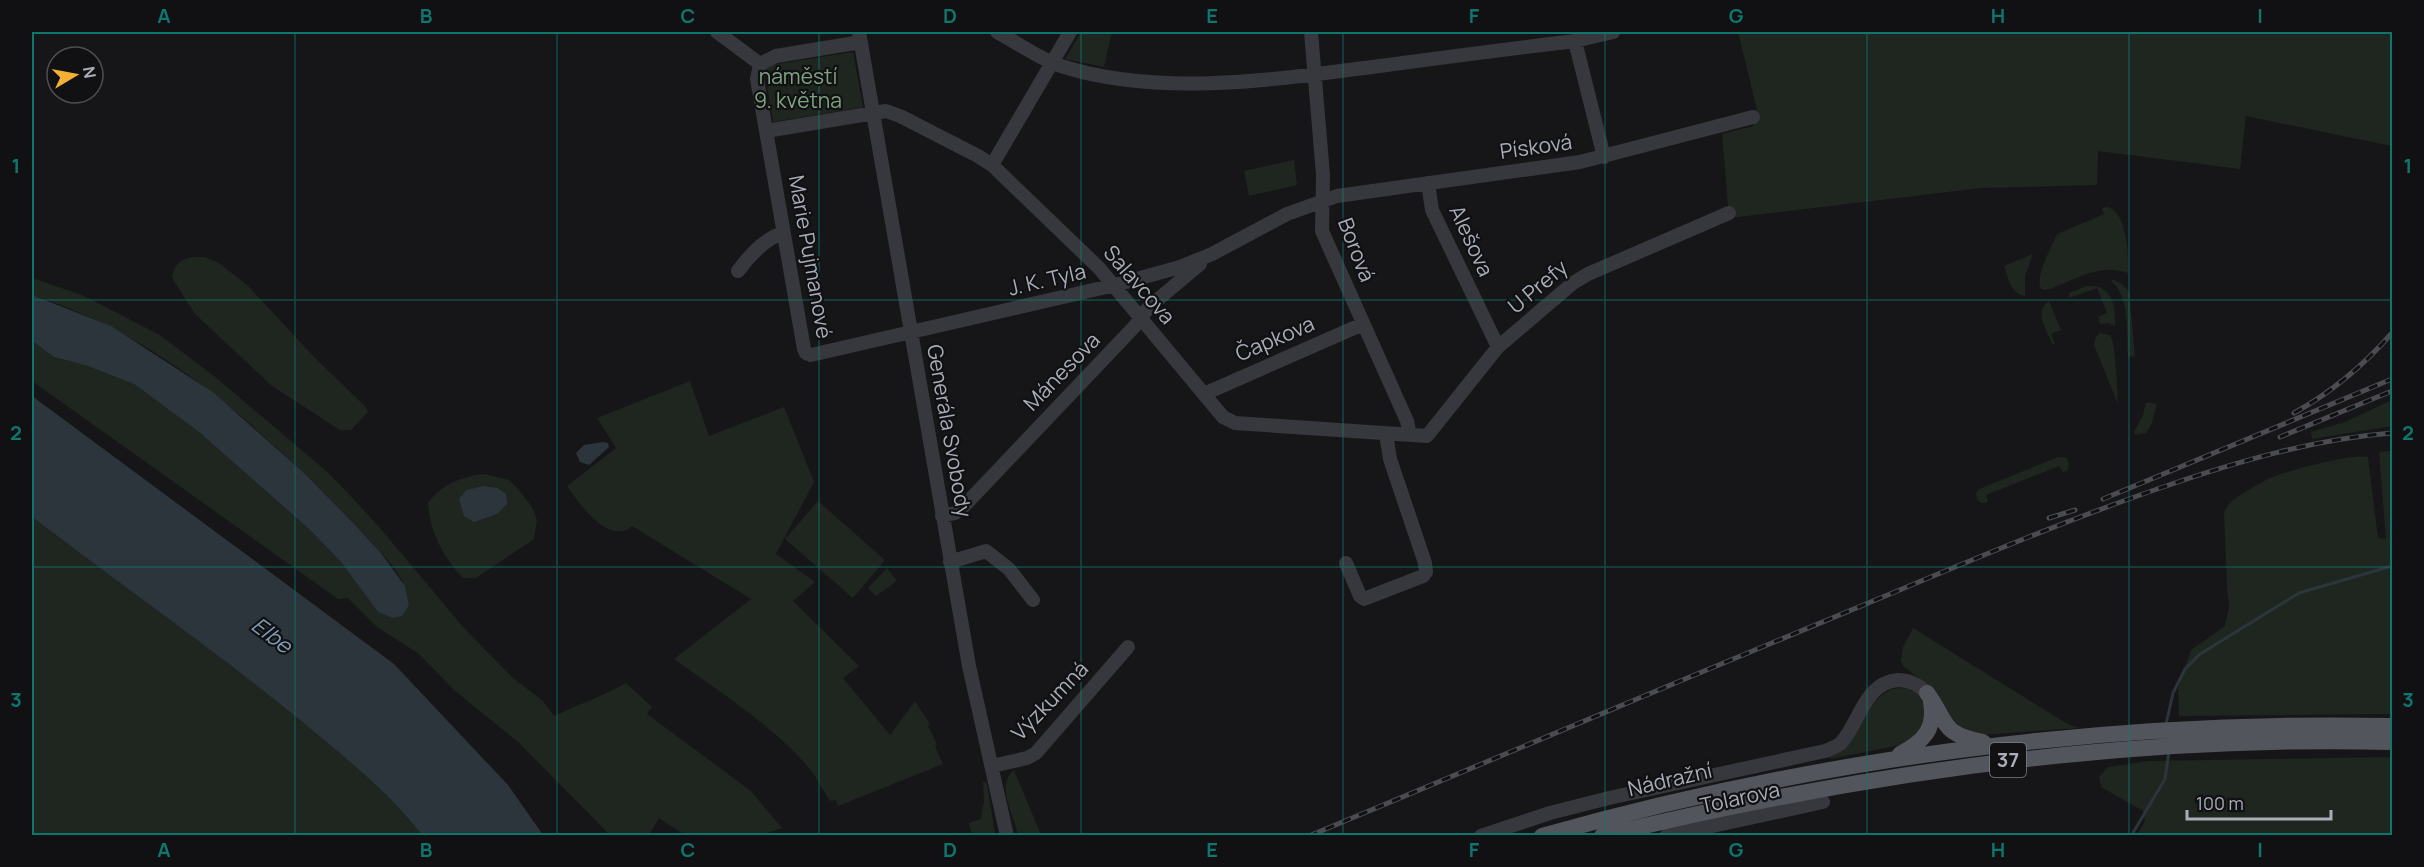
<svg xmlns="http://www.w3.org/2000/svg" width="2424" height="867" viewBox="0 0 2424 867" font-family="Manrope,sans-serif">
	<rect width="100%" height="100%" fill="#161618"/>
	<path fill="#1e261f" fill-rule="evenodd" d="M1081,32H1112L1104,67L1065,59Z
		M1738,32H2392V146L2246,116L2240,169L2098,151L2097,185L1981,188L1729,218L1722,134L1753,126L1757,110Z
		M853,52L863,107L773,122L764,66Z
		M1294,160L1297,185L1249,196L1244,171Z
		M2108,207C2128,214 2128,255 2128,273C2099,263 2077,279 2050,289L2042,290C2033,278 2052,247 2057,234L2104,214L2102,208Z
		M2033,254L2025,276V296C2011,294 2008,278 2004,266Z
		M192,257H204L219,263L248,286L317,360L365,406L368,412L351,430H340L272,386L195,314L172,278C174,265 179,260 192,257Z
		M32,278L82,295L160,335L219,380L325,470L347,492L380,528L464,628L513,678L543,701L554,716C579,704 603,696 626,683L652,707L647,714L751,791L782,828L761,835H685L659,818L649,835H610L518,742L454,690L419,654L377,627L348,598L338,599L32,381V341L54,357L85,365L134,384L199,432L309,529L341,562L378,612L409,605C408,599 407,593 405,587C398,566 358,529 341,511C253,420 154,333 32,295Z
		M2112,279L2122,284L2129,292L2135,356L2128,357C2126,333 2131,297 2111,281Z
		M2087,286C2112,284 2116,306 2115,326L2108,323L2100,324L2098,317L2107,313L2097,288L2069,298V293Z
		M2049,301L2061,330L2051,334L2055,344L2053,345C2047,331 2033,312 2049,301Z
		M2099,333L2110,335C2116,342 2117,390 2118,404L2094,345L2095,339Z
		M690,381L709,436L784,407L814,482L776,554L815,582L793,601L859,666L843,678L890,735L915,701L930,724L928,726L937,744L935,746L943,764L838,806L836,800L830,801C824,792 819,782 813,773C781,731 717,690 674,659L751,599L632,526C609,547 579,503 567,486L616,448L597,418Z
		M2392,400V426L2312,439L2311,432L2345,422Z
		M2146,402L2157,404L2151,425L2146,433L2135,435L2134,432L2143,415Z
		M2392,451V714L2179,716L2178,688L2191,650L2225,626L2229,607L2227,587L2224,512C2227,508 2228,504 2232,501C2242,493 2257,485 2268,479C2285,471 2352,453 2368,457L2378,538L2386,539L2379,452Z
		M2058,457L2067,458L2069,465L2067,471L2063,472L2059,466L1986,495L1988,501L1986,503H1981L1977,499L1976,493L1979,489Z
		M484,474L509,480L518,489L532,507L537,520L534,539L476,578H463C443,557 430,533 428,503C442,484 461,477 484,474ZM483,486L498,488L506,494L497,514L490,516L459,499L466,490Z
		M818,501L885,560L853,598L785,539Z
		M32,517C121,585 213,649 300,720C343,756 388,791 422,835H32Z
		M887,568L897,581L876,596L868,588Z
		M1913,628L2066,723L2079,728L1981,735L1956,730L1924,682L1903,666L1901,660L1903,647Z
		M1897,688C1924,688 1925,705 1926,726L1906,744L1830,759V756C1846,736 1872,693 1897,688Z
		M2392,757V835H2137L2145,821L2143,811L2101,787L2099,777L2108,767L2148,761Z
		M1014,770L1041,835H1018C1014,815 995,785 1014,770Z
		M983,782L987,783L995,835H972L969,823L981,819L984,801Z"/>
	<path fill="#2c353c" d="M32,295L111,326L214,393L305,474L357,527L381,553L405,586L409,605L402,616L393,618L378,612L341,562L309,529L199,432L134,384L85,365L54,357L32,341Z
		M32,396L394,664L508,785L543,835H422C388,791 343,756 300,720C213,649 121,585 32,517Z
		M603,442L608,443L609,447L589,465L580,462L576,453L584,445Z
		M483,486L498,488L506,494L507,504L497,514L474,522L464,516L459,499L466,490Z"/>
	<g fill="none" stroke-linecap="round" stroke-linejoin="round">
		<path stroke="#2c353c" stroke-width="3" d="M2166,724L2173,693L2185,669L2200,654L2299,593L2392,566
			M2131,836L2165,779L2169,751"/>
		<path stroke="#37383d" stroke-width="14" d="M717,32L760,64
			M859,32L969,666L1007,836
			M997,32C1018,43 1039,59 1061,66C1158,97 1273,80 1372,67C1439,58 1507,49 1575,41L1613,32
			M1311,32L1323,175L1322,231L1407,421L1410,435
			M1575,41L1604,157
			M760,64L757,79L804,349L806,353L811,355L1115,285L1180,267L1212,254L1287,214L1337,196L1580,162L1753,117
			M760,64L776,56L861,42
			M766,131L886,111L900,116L978,156L992,165L1099,268L1223,417L1235,423L1427,436L1498,347L1573,283L1588,274L1729,213
			M992,165L1070,32
			M1428,183L1432,210L1498,347
			M738,271C749,256 766,238 783,233
			M1204,394L1363,324
			M942,516L955,513L964,506L1134,327L1149,307L1200,264
			M950,562L986,551L1009,569L1033,600
			M1346,563L1360,596L1364,599L1423,576L1426,572L1425,563L1390,459L1386,434
			M992,766L1027,758L1036,753L1128,647
			M1481,836L1550,813L1609,798L1825,751C1830,749 1836,747 1841,743C1860,722 1864,683 1898,680C1910,680 1919,685 1927,693
			M1666,836L1823,802"/>
		<path stroke="#53555c" stroke-width="16" d="M1927,693C1949,723 1940,734 1983,742
			M1900,754C1923,742 1936,729 1931,702
			M1542,836C1818,758 2106,720 2392,726
			M1602,836C1861,773 2125,735 2392,742"/>
		<defs>
			<path id="rail" d="M2294,413C2332,392 2364,365 2392,333
				M2280,437L2392,391
				M2103,499L2392,379
				M2049,518L2075,510
				M1309,836C1503,755 1696,674 1890,594C1981,556 2072,518 2166,486C2239,461 2315,439 2392,433"/>
		</defs>
		<use href="#rail" stroke="#4a4c52" stroke-width="5"/>
		<use href="#rail" stroke="#111113" stroke-width="3" stroke-dasharray="9" stroke-linecap="butt"/>
	</g>
	<path fill="none" stroke="#0f766e" stroke-width="1.5" stroke-opacity="0.55" d="M295,32V836M557,32V836M819,32V836M1081,32V836M1343,32V836M1605,32V836M1867,32V836M2129,32V836M32,300H2392M32,567H2392"/>
	<g text-anchor="middle" stroke-width="4.5" stroke-linejoin="round" paint-order="stroke">
		<rect fill="#111113" stroke="#7b7e86" stroke-width="1.5" x="1990" y="743" width="36" height="34" rx="4.5"/>
		<g font-size="20" font-weight="bold" fill="#a8adb8">
			<text x="2008" y="767">37</text>
		</g>
		<g font-size="21" fill="#7fa381" stroke="#111113">
			<text x="798" y="84">náměstí<tspan x="798" dy="24">9. května</tspan></text>
		</g>
		<g font-size="21" fill="#a8adb8" stroke="#111113">
			<text transform="translate(1536 147) rotate(-8)" y="7">Písková</text>
			<text transform="translate(1471 241) rotate(65)" y="7">Alešova</text>
			<text transform="translate(1356 250) rotate(69)" y="7">Borová</text>
			<text transform="translate(810 257) rotate(80)" y="7">Marie Pujmanové</text>
			<text transform="translate(1047 280) rotate(-13)" y="7">J. K. Tyla</text>
			<text transform="translate(1139 285) rotate(49)" y="7">Salavcova</text>
			<text transform="translate(1538 287) rotate(-40)" y="7">U Prefy</text>
			<text transform="translate(1275 339) rotate(-23)" y="7">Čapkova</text>
			<text transform="translate(1062 372) rotate(-46)" y="7">Mánesova</text>
			<text transform="translate(949 431) rotate(80)" y="7">Generála Svobody</text>
			<text transform="translate(1050 701) rotate(-46)" y="7">Výzkumná</text>
			<text transform="translate(1670 780) rotate(-13)" y="7">Nádražní</text>
			<text transform="translate(1740 798) rotate(-12)" y="7">Tolarova</text>
		</g>
		<g font-size="22" font-style="italic" fill="#7f9bb3" stroke="#111113">
			<text transform="translate(272 635) rotate(37)" y="8">Elbe</text>
		</g>
	</g>
	<rect width="2424" height="867" fill="none" stroke="#111113" stroke-width="66"/>
	<g transform="translate(75 75) rotate(80)"><circle r="28" fill="#111113" stroke="#4d4f55" stroke-width="1.5"/>
	<path d="M0-4.5L10 22L0 15L-10 22Z" fill="#f2b134"/>
	<text y="-9" font-size="16" font-weight="bold" text-anchor="middle" fill="#a8adb8">N</text>
	</g>
	<path d="M2187 810v9h144v-9" fill="none" stroke="#a8adb8" stroke-width="3"/>
	<text x="2196" y="810" font-size="18" fill="#a8adb8" stroke="#111113" stroke-width="4.5" paint-order="stroke">100 m</text>
	<rect x="33" y="33" width="2358" height="801" fill="none" stroke="#0f766e" stroke-width="2"/>
	<g font-size="20" text-anchor="middle" font-weight="bold" fill="#0f766e">
		<text x="164" y="23">A</text>
		<text x="426" y="23">B</text>
		<text x="688" y="23">C</text>
		<text x="950" y="23">D</text>
		<text x="1212" y="23">E</text>
		<text x="1474" y="23">F</text>
		<text x="1736" y="23">G</text>
		<text x="1998" y="23">H</text>
		<text x="2260" y="23">I</text>
		<text x="16" y="173">1</text>
		<text x="2408" y="173">1</text>
		<text x="16" y="440">2</text>
		<text x="2408" y="440">2</text>
		<text x="16" y="707">3</text>
		<text x="2408" y="707">3</text>
		<text x="164" y="857">A</text>
		<text x="426" y="857">B</text>
		<text x="688" y="857">C</text>
		<text x="950" y="857">D</text>
		<text x="1212" y="857">E</text>
		<text x="1474" y="857">F</text>
		<text x="1736" y="857">G</text>
		<text x="1998" y="857">H</text>
		<text x="2260" y="857">I</text>
	</g>
</svg>
